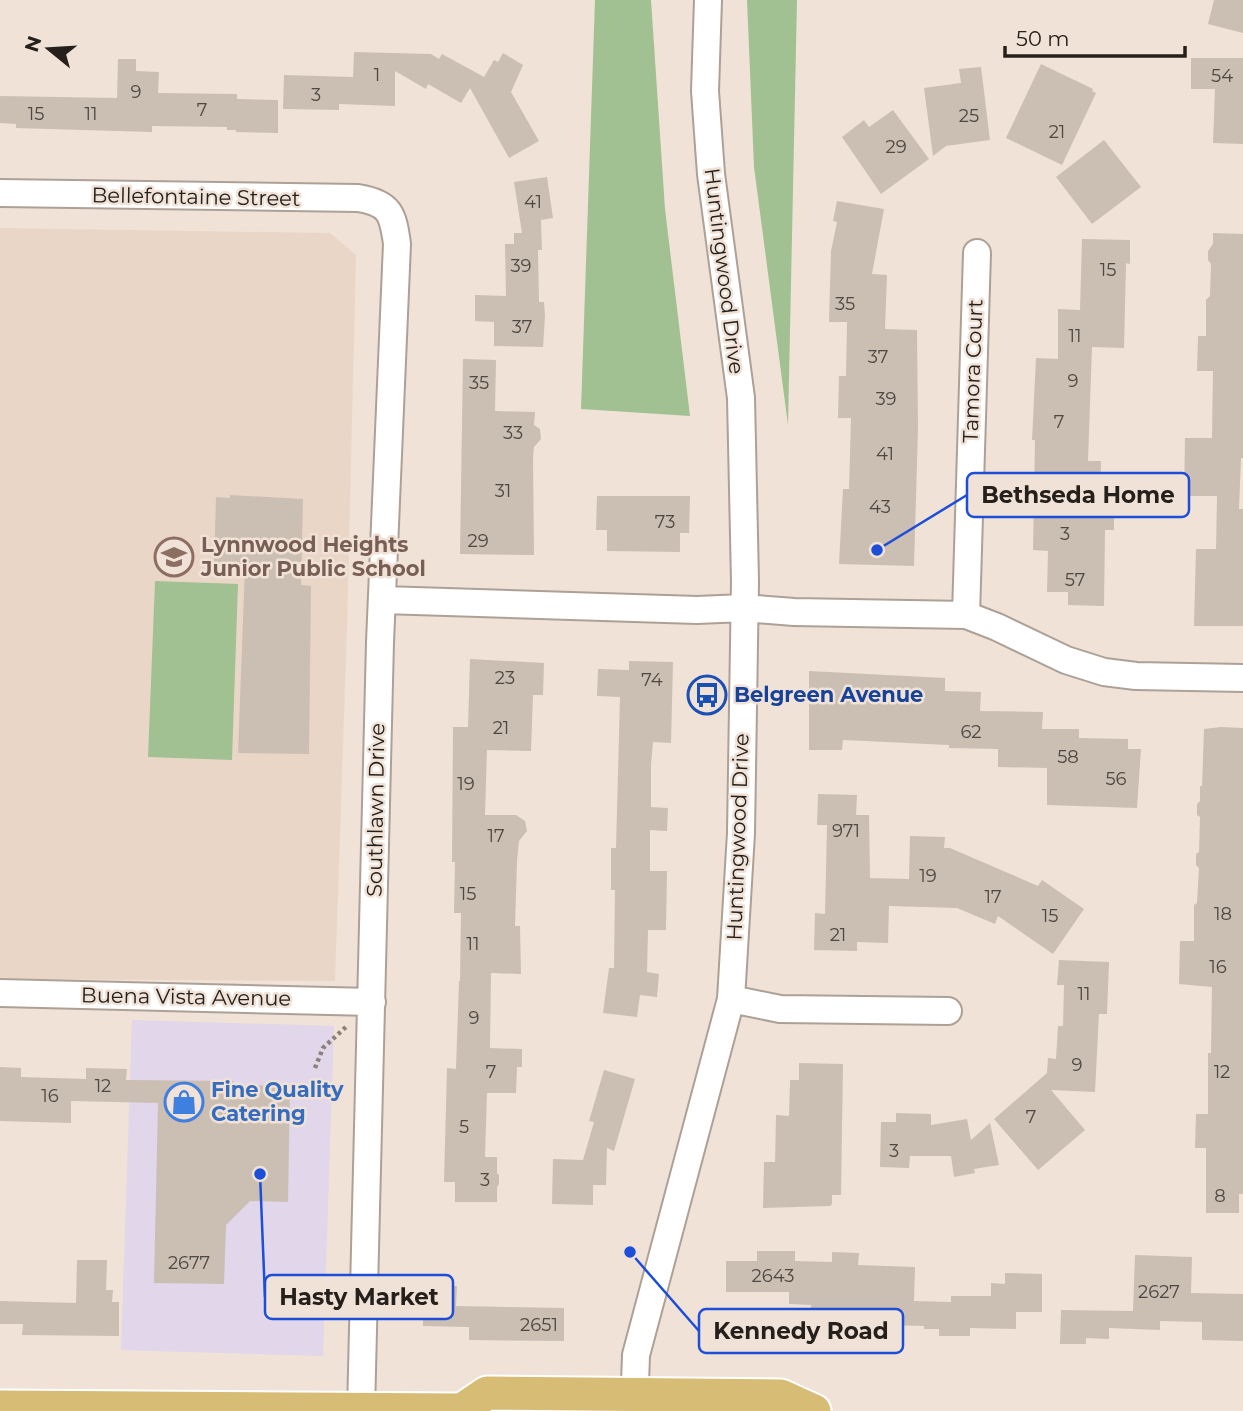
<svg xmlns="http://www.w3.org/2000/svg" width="1243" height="1411" viewBox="0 0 1243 1411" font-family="Montserrat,sans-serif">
	<rect width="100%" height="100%" fill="#f0e2d7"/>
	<path fill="#e1d6ea" d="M132,1020L334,1026L323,1356L121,1350Z"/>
	<path fill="#ead6c7" d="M0,228L330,233L356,255L347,628L335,981L0,979Z"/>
	<path fill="#a2c192" d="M595,0H651L665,209L690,416L581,409Z
		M747,0H797L788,425L754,167Z
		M155,581L238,584L232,760L148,757Z"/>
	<path fill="#cbbeb3" d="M1214,0H1243V33L1208,24Z
		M354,52L431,54L439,59L442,54L484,77L494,60L498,62L503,53L523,65L511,92L539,141L509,158L470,88L461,103L428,84L426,89L395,71V106L339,104V110L283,109L284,75L353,77Z
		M1191,58H1243V144L1213,143L1215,89H1191Z
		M118,59H136V71L159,72L158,93L237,94V99L278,100V133L236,132V130H227V127L152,126V132L16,128V124L0,123V96L117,98Z
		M1041,64L1093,89L1092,91L1096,93L1062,165L1006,138Z
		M981,67L990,140L946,146L933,156L924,88L961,83L959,69Z
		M893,110L929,159L881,194L842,137L864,120L869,127Z
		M1104,140L1141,187L1092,224L1056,177Z
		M547,177L553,218L541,220L542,250H538L539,302H544L545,316L543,347L494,346V322L475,321V295L506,296L505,244H514V233H522L514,182Z
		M837,201L884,209L872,274L887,275L885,329L917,330L918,429L914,566L839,564L843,489H849L851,418H838L839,376H846L847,322H829L831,251L837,222L833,221Z
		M1213,233L1243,234V458H1241L1239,509H1243V626H1194L1196,549H1216L1217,496H1184L1185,438H1212L1213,371H1197L1198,336H1206V300L1210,296L1211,264L1208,260V251L1213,244Z
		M1082,239L1130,240V264L1126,263L1124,348L1092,347L1088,461H1101L1100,510H1114V530H1105L1104,606L1068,605V592H1047L1048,551L1033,550L1035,440H1032L1036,358L1058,359V309L1080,310Z
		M463,359L496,360L495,411L535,412L534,425L540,429L541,439L534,447L533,457L534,555L460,554Z
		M230,495L303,499L301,585L311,586L309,754L238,753L245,566L214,564L216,497L230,498Z
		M597,496H690L689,533H680V552L607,551V530H596Z
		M470,659L544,663L543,695H533L531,751L487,750L485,815H516L525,821L527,831L519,841L517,861L515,926H520L521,974L491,973L490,1048L522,1049V1067H517L516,1093H487L485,1157H497V1173L499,1175V1184L497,1187V1202H455V1182H444L447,1068L456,1069L459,981H460L461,913H454L455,862H452L453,727H468Z
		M629,661L673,662L671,743L653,742L651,765V807L668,808L667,831L650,830V871H667L666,930H648L647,972L659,974L657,997L640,995L637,1017L603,1013L609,968H614L615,890H611V848H616L620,697L597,696L598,669L629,670Z
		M809,671L945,678V691L981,692L980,711L1043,712L1042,729H1079V738L1128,739V749H1141L1137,808L1047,805V768L998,767V749L949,748V745L843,740L842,750H809Z
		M1221,727L1243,728V1194H1239V1213H1206V1148H1195L1196,1114H1208V1053H1211L1212,987L1179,984L1180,941H1194V905L1197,903L1199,868L1196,865V854L1199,852L1200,817L1197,815V804L1200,801V786H1202L1204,729Z
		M818,794L857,795L856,815H869L870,878L909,879L910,836L945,837L944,848H950L1038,886L1042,880L1084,909L1053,954L998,916L995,924L957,908L889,906L888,943L857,942V951L814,950L815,913L825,914L827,825H817Z
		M1059,960L1109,962L1107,1014H1099L1095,1092L1051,1090L1085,1130L1038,1170L994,1119L1047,1073L1048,1058L1056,1059L1058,1026H1063L1064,985H1057Z
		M799,1063L843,1064L841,1195H832V1204L830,1206L763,1208L764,1162H775L776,1115L789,1116L790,1080H799Z
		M0,1067L21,1068V1077L86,1079V1068L127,1069L126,1080L234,1081V1085L290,1086L288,1202L250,1201L226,1225L224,1284L154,1283L158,1103L71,1101V1123L0,1121Z
		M604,1070L635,1079L614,1151L607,1148L606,1185H593V1205L552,1204L553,1159L583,1160L594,1122L589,1121Z
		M896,1113L931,1114V1125L967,1119L971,1140L990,1123L999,1165L974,1169L975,1173L954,1177L951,1156H910L909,1168L880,1167L881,1122H896Z
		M757,1251H795V1261L832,1262V1252L859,1253L858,1265L915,1267L914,1301L951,1302V1296H991V1283L1005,1284V1273L1042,1274V1312H1016V1329L970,1328V1336H939V1329H924V1326L810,1323L811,1305L789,1304V1292H726V1261H757Z
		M1135,1255L1192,1257L1191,1293L1243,1294V1341L1202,1340V1322L1160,1321V1330L1109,1328V1339L1086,1338V1344H1060L1061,1310L1133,1311Z
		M77,1260H107L106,1290H113L112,1302H119V1336L22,1335L23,1324H0V1301L76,1303Z
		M423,1286H457L456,1306L564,1308V1341L469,1340V1327L423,1326Z"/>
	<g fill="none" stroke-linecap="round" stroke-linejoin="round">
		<defs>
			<path id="minor" d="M0,193L358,198C390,203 393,214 397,244L380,642L361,1411
				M383,600L697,610L744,608L794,612L966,615L997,627L1066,660L1104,672L1136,676L1243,678
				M966,615L977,253
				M0,993L372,1002
				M731,999L780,1009L948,1011
				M634,1411L636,1355L731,999L741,833L745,581L741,398L711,174L705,91L708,0"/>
			<path id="major" d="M0,1407L462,1410L487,1393L781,1396L814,1411"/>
		</defs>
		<use href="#minor" stroke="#ada096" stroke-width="30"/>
		<use href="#major" stroke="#fff" stroke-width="37"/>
		<path stroke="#8a8179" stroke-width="4.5" stroke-dasharray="3.5 3.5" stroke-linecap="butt" d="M315,1068L323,1048L347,1026"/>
		<use href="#minor" stroke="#fff" stroke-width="26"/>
		<use href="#major" stroke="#d6bc75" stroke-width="33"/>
	</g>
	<defs>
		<symbol id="school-ring" viewBox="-11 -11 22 22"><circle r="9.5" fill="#f0e2d7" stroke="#8d6e63" stroke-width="1.5"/><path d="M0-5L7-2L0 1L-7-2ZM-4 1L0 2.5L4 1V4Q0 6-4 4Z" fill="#8d6e63"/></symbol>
		<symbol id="bus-ring" viewBox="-11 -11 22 22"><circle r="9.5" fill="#f0e2d7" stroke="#1a4fb4" stroke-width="1.5"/><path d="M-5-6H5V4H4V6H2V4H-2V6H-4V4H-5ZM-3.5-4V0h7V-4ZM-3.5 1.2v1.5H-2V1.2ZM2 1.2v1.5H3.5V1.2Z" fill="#1a4fb4"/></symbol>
		<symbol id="shop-ring" viewBox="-11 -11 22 22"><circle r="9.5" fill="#f0e2d7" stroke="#3f7fe0" stroke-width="1.5"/><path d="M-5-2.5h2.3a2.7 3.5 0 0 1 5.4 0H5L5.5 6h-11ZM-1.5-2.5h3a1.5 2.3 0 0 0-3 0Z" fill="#3f7fe0"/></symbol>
	</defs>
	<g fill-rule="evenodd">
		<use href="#school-ring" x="152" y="535" width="44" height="44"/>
		<use href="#bus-ring" x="685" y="673" width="44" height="44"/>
		<use href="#shop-ring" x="162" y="1080" width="44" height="44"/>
	</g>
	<g text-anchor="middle" stroke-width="5" stroke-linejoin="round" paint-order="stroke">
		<g font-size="18" fill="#4e4842">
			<text x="377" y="81">1</text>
			<text x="1222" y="82">54</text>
			<text x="136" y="98">9</text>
			<text x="316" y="101">3</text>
			<text x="202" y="116">7</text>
			<text x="36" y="120">15</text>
			<text x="91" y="120">11</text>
			<text x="969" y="122">25</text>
			<text x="1057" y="138">21</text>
			<text x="896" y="153">29</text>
			<text x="533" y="208">41</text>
			<text x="521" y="272">39</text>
			<text x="1108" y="276">15</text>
			<text x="845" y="310">35</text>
			<text x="522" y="333">37</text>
			<text x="1075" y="342">11</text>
			<text x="878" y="363">37</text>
			<text x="1073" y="387">9</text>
			<text x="479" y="389">35</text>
			<text x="886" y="405">39</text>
			<text x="1059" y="428">7</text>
			<text x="513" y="439">33</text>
			<text x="885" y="460">41</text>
			<text x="503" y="497">31</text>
			<text x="880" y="513">43</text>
			<text x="665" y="528">73</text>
			<text x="1065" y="540">3</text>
			<text x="478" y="547">29</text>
			<text x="1075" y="586">57</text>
			<text x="505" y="684">23</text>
			<text x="652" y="686">74</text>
			<text x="501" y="734">21</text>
			<text x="971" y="738">62</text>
			<text x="1068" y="763">58</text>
			<text x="1116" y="785">56</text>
			<text x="466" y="790">19</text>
			<text x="846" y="837">971</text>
			<text x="496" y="842">17</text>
			<text x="928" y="882">19</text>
			<text x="468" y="900">15</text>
			<text x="993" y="903">17</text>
			<text x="1223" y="920">18</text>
			<text x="1050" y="922">15</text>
			<text x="838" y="941">21</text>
			<text x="473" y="950">11</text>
			<text x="1218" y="973">16</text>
			<text x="1084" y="1000">11</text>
			<text x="474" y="1024">9</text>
			<text x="1077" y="1071">9</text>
			<text x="491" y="1078">7</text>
			<text x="1222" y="1078">12</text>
			<text x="103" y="1092">12</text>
			<text x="50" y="1102">16</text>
			<text x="1031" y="1123">7</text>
			<text x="464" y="1133">5</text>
			<text x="894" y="1157">3</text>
			<text x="485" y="1186">3</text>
			<text x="1220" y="1202">8</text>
			<text x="189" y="1269">2677</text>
			<text x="773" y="1282">2643</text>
			<text x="1159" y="1298">2627</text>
			<text x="539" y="1331">2651</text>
		</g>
		<g font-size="21" fill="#25201c" stroke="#f0e2d7">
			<text transform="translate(196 197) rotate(1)" y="7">Bellefontaine Street</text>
			<text transform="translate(724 271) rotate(83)" y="7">Huntingwood Drive</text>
			<text transform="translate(973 371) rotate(-88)" y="7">Tamora Court</text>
			<text transform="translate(376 810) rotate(-89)" y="7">Southlawn Drive</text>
			<text transform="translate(738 837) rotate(-88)" y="7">Huntingwood Drive</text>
			<text transform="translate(186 997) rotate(1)" y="7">Buena Vista Avenue</text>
		</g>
		<g font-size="21" font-weight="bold" fill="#785e54" stroke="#f0e2d7" text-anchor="start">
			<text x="201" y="552">Lynnwood Heights<tspan x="201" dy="24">Junior Public School</tspan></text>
		</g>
		<g font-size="21" font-weight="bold" fill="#164399" stroke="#f0e2d7" text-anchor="start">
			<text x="734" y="702">Belgreen Avenue</text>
		</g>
		<g font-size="21" font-weight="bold" fill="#366cbe" stroke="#f0e2d7" text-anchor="start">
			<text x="211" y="1097">Fine Quality<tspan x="211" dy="24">Catering</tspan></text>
		</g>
	</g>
	<path fill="none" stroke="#1d4ed8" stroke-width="2.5" d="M877 550L967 495M260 1174L265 1297M630 1252L699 1331"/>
	<g fill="#1d4ed8" stroke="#f0e2d7" stroke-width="2.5">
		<circle cx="877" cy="550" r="7"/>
		<circle cx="260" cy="1174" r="7"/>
		<circle cx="630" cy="1252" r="7"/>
	</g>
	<g fill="#f0e2d7" stroke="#1d4ed8" stroke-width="2.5">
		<rect x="967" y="473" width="222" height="44" rx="7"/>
		<rect x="265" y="1275" width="188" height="44" rx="7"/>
		<rect x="699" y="1309" width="204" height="44" rx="7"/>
	</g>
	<g font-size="23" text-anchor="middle" font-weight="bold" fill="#25201c">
		<text x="1078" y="503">Bethseda Home</text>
		<text x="359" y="1305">Hasty Market</text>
		<text x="801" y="1339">Kennedy Road</text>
	</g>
	<g transform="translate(49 49) rotate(288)" stroke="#f0e2d7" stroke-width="5" paint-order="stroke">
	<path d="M0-5L12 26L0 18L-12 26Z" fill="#25201c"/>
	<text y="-10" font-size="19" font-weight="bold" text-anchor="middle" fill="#25201c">N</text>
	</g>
	<path d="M1005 46v10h180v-10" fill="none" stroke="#25201c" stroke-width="3.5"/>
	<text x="1016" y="46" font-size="21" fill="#25201c" stroke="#f0e2d7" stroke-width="5" paint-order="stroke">50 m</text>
</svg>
